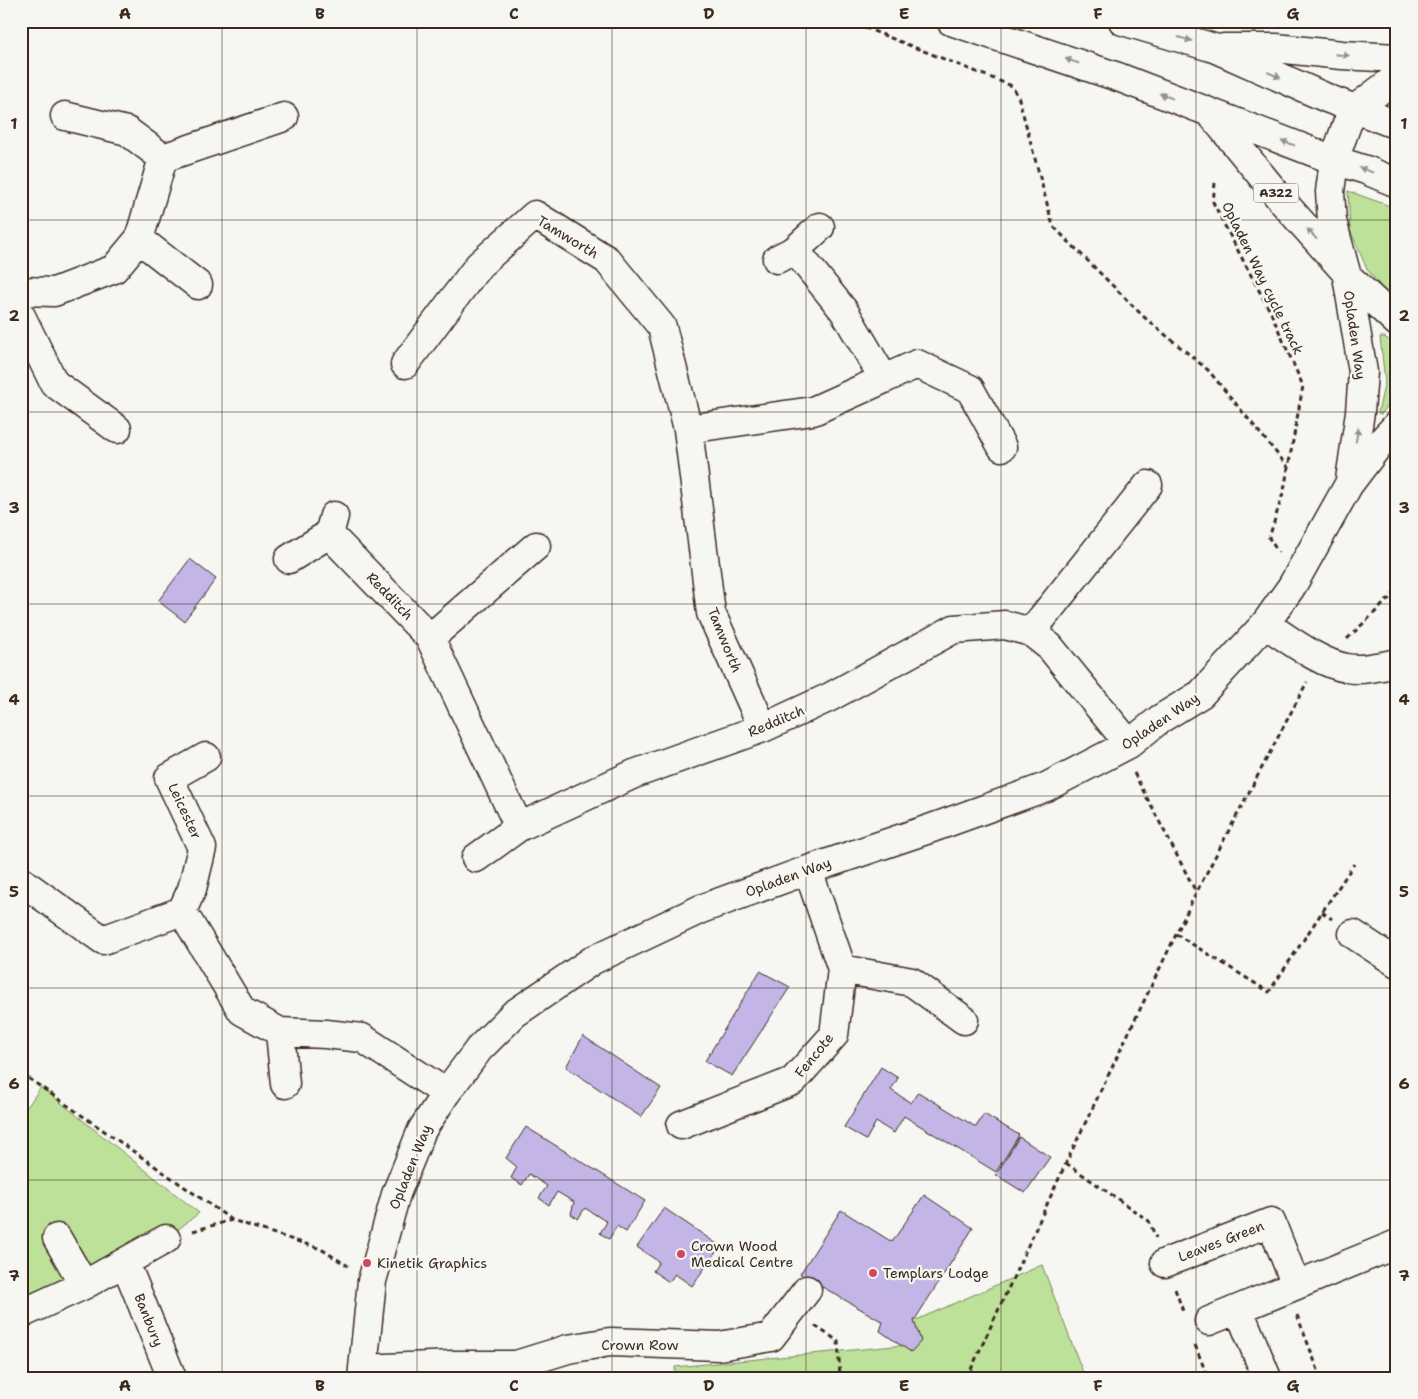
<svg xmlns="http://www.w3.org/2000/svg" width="1418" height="1399" viewBox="0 0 1418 1399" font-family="'Shantell Sans',sans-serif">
	<rect width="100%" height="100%" fill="#f6f6f2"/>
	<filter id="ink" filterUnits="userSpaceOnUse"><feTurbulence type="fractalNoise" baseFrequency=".02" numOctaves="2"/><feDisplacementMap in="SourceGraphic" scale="10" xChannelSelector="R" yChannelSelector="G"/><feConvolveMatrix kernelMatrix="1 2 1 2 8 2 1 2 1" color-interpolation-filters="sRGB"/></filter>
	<g filter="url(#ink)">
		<path fill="#bee19a" stroke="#7c865c" d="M1348,191L1390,206L1397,215V300L1384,291L1367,269L1350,230Z
			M1380,337H1384L1397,345V395L1381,414L1378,413L1385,381Z
			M41,1087L199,1213L166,1239L21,1314V1116Z
			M1042,1265L1085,1378H675V1367L905,1345L914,1321Z"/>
		<path fill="#c3b6e7" stroke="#3b2a1e" d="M190,559L216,579L184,621L158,601Z
			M760,971L790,987L732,1076L705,1061Z
			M583,1036L661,1088L641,1117L566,1067Z
			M881,1067L898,1078L891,1090L911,1103L918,1092L976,1127L984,1114L1019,1135L996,1172L904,1116L894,1133L876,1122L866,1140L844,1127Z
			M526,1127L645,1201L626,1232L617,1226L609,1239L600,1233L607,1222L585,1208L578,1219L571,1214L574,1202L557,1192L549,1205L539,1198L547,1186L529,1174L522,1185L511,1178L517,1167L506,1158Z
			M1019,1137L1050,1157L1025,1193L996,1175Z
			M924,1195L973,1228L914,1321L921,1341L911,1352L880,1331L883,1322L800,1274L841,1210L892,1242Z
			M664,1208L720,1246L692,1286L675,1274L669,1282L653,1271L659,1262L637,1247Z"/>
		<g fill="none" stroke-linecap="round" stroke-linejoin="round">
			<defs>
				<path id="minor" d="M65,116L127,131L163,158
					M139,239L198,285
					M795,250L820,227
					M1347,276L1363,372L1360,412L1350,480
					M21,291L54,292L114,269L139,239L163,158L284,117
					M21,316L54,383L117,429
					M405,364L479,265L535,215L607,260L662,327L688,429L711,613L763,728
					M884,379L917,364L970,389L1002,447
					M688,429L813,411L884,379L844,311L795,250L777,259
					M334,516L329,534L430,638L519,827L634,774L763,728L830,697L954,629L1005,625L1031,632L1050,647L1129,744
					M289,559L329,534
					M1265,624C1287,638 1320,664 1347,668C1360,671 1383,666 1397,663
					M1031,632L1148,485
					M430,638L536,546
					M476,858L519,827
					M21,881L103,940L182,911L242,1011L280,1032L326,1034L362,1038L446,1093
					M182,911L192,889L202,848L169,778L206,757
					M1353,934L1397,963
					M842,969L912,982L964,1020
					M280,1032L285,1084
					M681,1125L793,1081L834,1035L842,969L808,870
					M57,1238L84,1285
					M125,1262L172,1378
					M1165,1263L1271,1222L1296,1285
					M1239,1310L1267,1378
					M21,1314L84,1285L166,1239
					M1209,1321L1397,1244
					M363,1369L453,1365H516L568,1349L610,1342L719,1346L771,1337L807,1290
					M362,1378L372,1281L396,1194L422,1130L446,1093L479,1049L514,1014L593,960L701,909L808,870L932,828L1046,787L1129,744L1160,719L1201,694L1265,624L1292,586L1349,484L1381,442L1397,425"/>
				<path id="highway" d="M951,21L1118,77L1334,160L1366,170L1397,183
					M1123,21L1214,48L1329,99L1397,125
					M1224,48H1276L1342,55L1397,58
					M1397,77L1355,109L1347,124L1334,160L1330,192L1332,221L1347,276L1397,322
					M1211,114L1283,202L1342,268"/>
			</defs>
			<use href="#minor" stroke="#3b2a1e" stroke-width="31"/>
			<use href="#highway" stroke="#3b2a1e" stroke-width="31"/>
			<path stroke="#3b2a1e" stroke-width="3" stroke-dasharray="5 4" stroke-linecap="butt" d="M848,21L1012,86L1019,99L1053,226L1144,317L1208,370L1288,467
				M1215,183L1213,202L1226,228L1271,313L1303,386L1284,490L1269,538L1278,552
				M1347,639L1397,591
				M1134,773L1196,892
				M1322,912L1332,919
				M1176,934L1269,992L1354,864
				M21,1073L232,1220
				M1066,1163L1149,1221L1156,1238
				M193,1231L232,1220L321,1249L348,1266
				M1175,1289L1183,1311
				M1297,1315L1321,1378
				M815,1326L838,1341L840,1378
				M1195,1345L1208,1378
				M967,1378L1066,1163L1196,893L1307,682
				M1324,1378L1331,1375L1337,1378"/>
			<use href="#minor" stroke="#f6f6f2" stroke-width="28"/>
			<use href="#highway" stroke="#f6f6f2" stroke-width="28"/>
		</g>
		<defs><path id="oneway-solid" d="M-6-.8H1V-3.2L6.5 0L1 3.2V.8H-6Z" transform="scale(1.25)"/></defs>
		<g fill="#989088">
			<use href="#oneway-solid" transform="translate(1185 39) rotate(16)"/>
			<use href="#oneway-solid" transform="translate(1342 55) rotate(5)"/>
			<use href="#oneway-solid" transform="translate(1072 61) rotate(-161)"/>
			<use href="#oneway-solid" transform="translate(1274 75) rotate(24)"/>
			<use href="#oneway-solid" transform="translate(1166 96) rotate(-159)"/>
			<use href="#oneway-solid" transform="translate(1288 143) rotate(-159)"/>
			<use href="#oneway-solid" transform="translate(1366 170) rotate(-160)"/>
			<use href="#oneway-solid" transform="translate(1312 234) rotate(-132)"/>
			<use href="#oneway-solid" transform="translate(1357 435) rotate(-81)"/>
		</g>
	</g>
	<path fill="none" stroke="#3b2a1e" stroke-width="1" stroke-opacity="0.55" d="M222,21V1378M417,21V1378M612,21V1378M806,21V1378M1001,21V1378M1196,21V1378M21,220H1397M21,412H1397M21,604H1397M21,796H1397M21,988H1397M21,1180H1397"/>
	<g fill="#d1495b" stroke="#f6f6f2" stroke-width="2">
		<circle cx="681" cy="1254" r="5"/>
		<circle cx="367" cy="1263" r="5"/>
		<circle cx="873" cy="1273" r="5"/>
	</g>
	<g text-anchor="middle" stroke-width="4.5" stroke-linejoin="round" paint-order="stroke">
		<rect fill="#f6f6f2" stroke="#73675e" stroke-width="1" x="1253.5" y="183.5" width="45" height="19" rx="4"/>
		<g font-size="12" font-weight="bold" fill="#3b2a1e">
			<text x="1276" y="197">A322</text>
		</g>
		<g font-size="14" fill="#3b2a1e" stroke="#f6f6f2">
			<text transform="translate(568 237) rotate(31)" y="5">Tamworth</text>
			<text transform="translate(1263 278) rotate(64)" y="5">Opladen Way cycle track</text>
			<text transform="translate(1355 335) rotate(82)" y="5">Opladen Way</text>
			<text transform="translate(390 596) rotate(46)" y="5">Redditch</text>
			<text transform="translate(725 640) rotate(68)" y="5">Tamworth</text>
			<text transform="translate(776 721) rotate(-23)" y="5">Redditch</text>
			<text transform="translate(1160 721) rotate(-34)" y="5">Opladen Way</text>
			<text transform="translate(185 811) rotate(65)" y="5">Leicester</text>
			<text transform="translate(788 877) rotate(-20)" y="5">Opladen Way</text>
			<text transform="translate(814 1055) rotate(-51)" y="5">Fencote</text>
			<text transform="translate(410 1167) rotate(-68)" y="5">Opladen Way</text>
			<text transform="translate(1221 1241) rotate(-21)" y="5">Leaves Green</text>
			<text transform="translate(149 1320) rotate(68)" y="5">Banbury</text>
			<text x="640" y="1350">Crown Row</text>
		</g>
		<g font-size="14" fill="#3b2a1e" stroke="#f6f6f2" text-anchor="start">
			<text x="691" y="1251">Crown Wood<tspan x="691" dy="16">Medical Centre</tspan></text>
			<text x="377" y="1268">Kinetik Graphics</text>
			<text x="883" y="1278">Templars Lodge</text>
		</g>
	</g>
	<rect width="1418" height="1399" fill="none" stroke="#f6f6f2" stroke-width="55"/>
	<rect x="28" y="28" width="1362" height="1344" fill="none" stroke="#3b2a1e" stroke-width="2"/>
	<g font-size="16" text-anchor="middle" font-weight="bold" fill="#3b2a1e">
		<text x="125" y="19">A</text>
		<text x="320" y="19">B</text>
		<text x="514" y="19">C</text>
		<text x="709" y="19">D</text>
		<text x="904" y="19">E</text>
		<text x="1098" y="19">F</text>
		<text x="1293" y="19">G</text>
		<text x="14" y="129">1</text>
		<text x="1404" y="129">1</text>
		<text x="14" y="321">2</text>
		<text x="1404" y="321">2</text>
		<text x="14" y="513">3</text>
		<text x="1404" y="513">3</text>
		<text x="14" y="705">4</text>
		<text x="1404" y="705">4</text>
		<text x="14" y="897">5</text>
		<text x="1404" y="897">5</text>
		<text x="14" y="1089">6</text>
		<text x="1404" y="1089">6</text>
		<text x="14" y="1281">7</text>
		<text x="1404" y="1281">7</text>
		<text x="125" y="1391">A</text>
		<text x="320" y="1391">B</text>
		<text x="514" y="1391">C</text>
		<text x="709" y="1391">D</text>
		<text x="904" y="1391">E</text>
		<text x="1098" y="1391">F</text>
		<text x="1293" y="1391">G</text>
	</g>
</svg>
